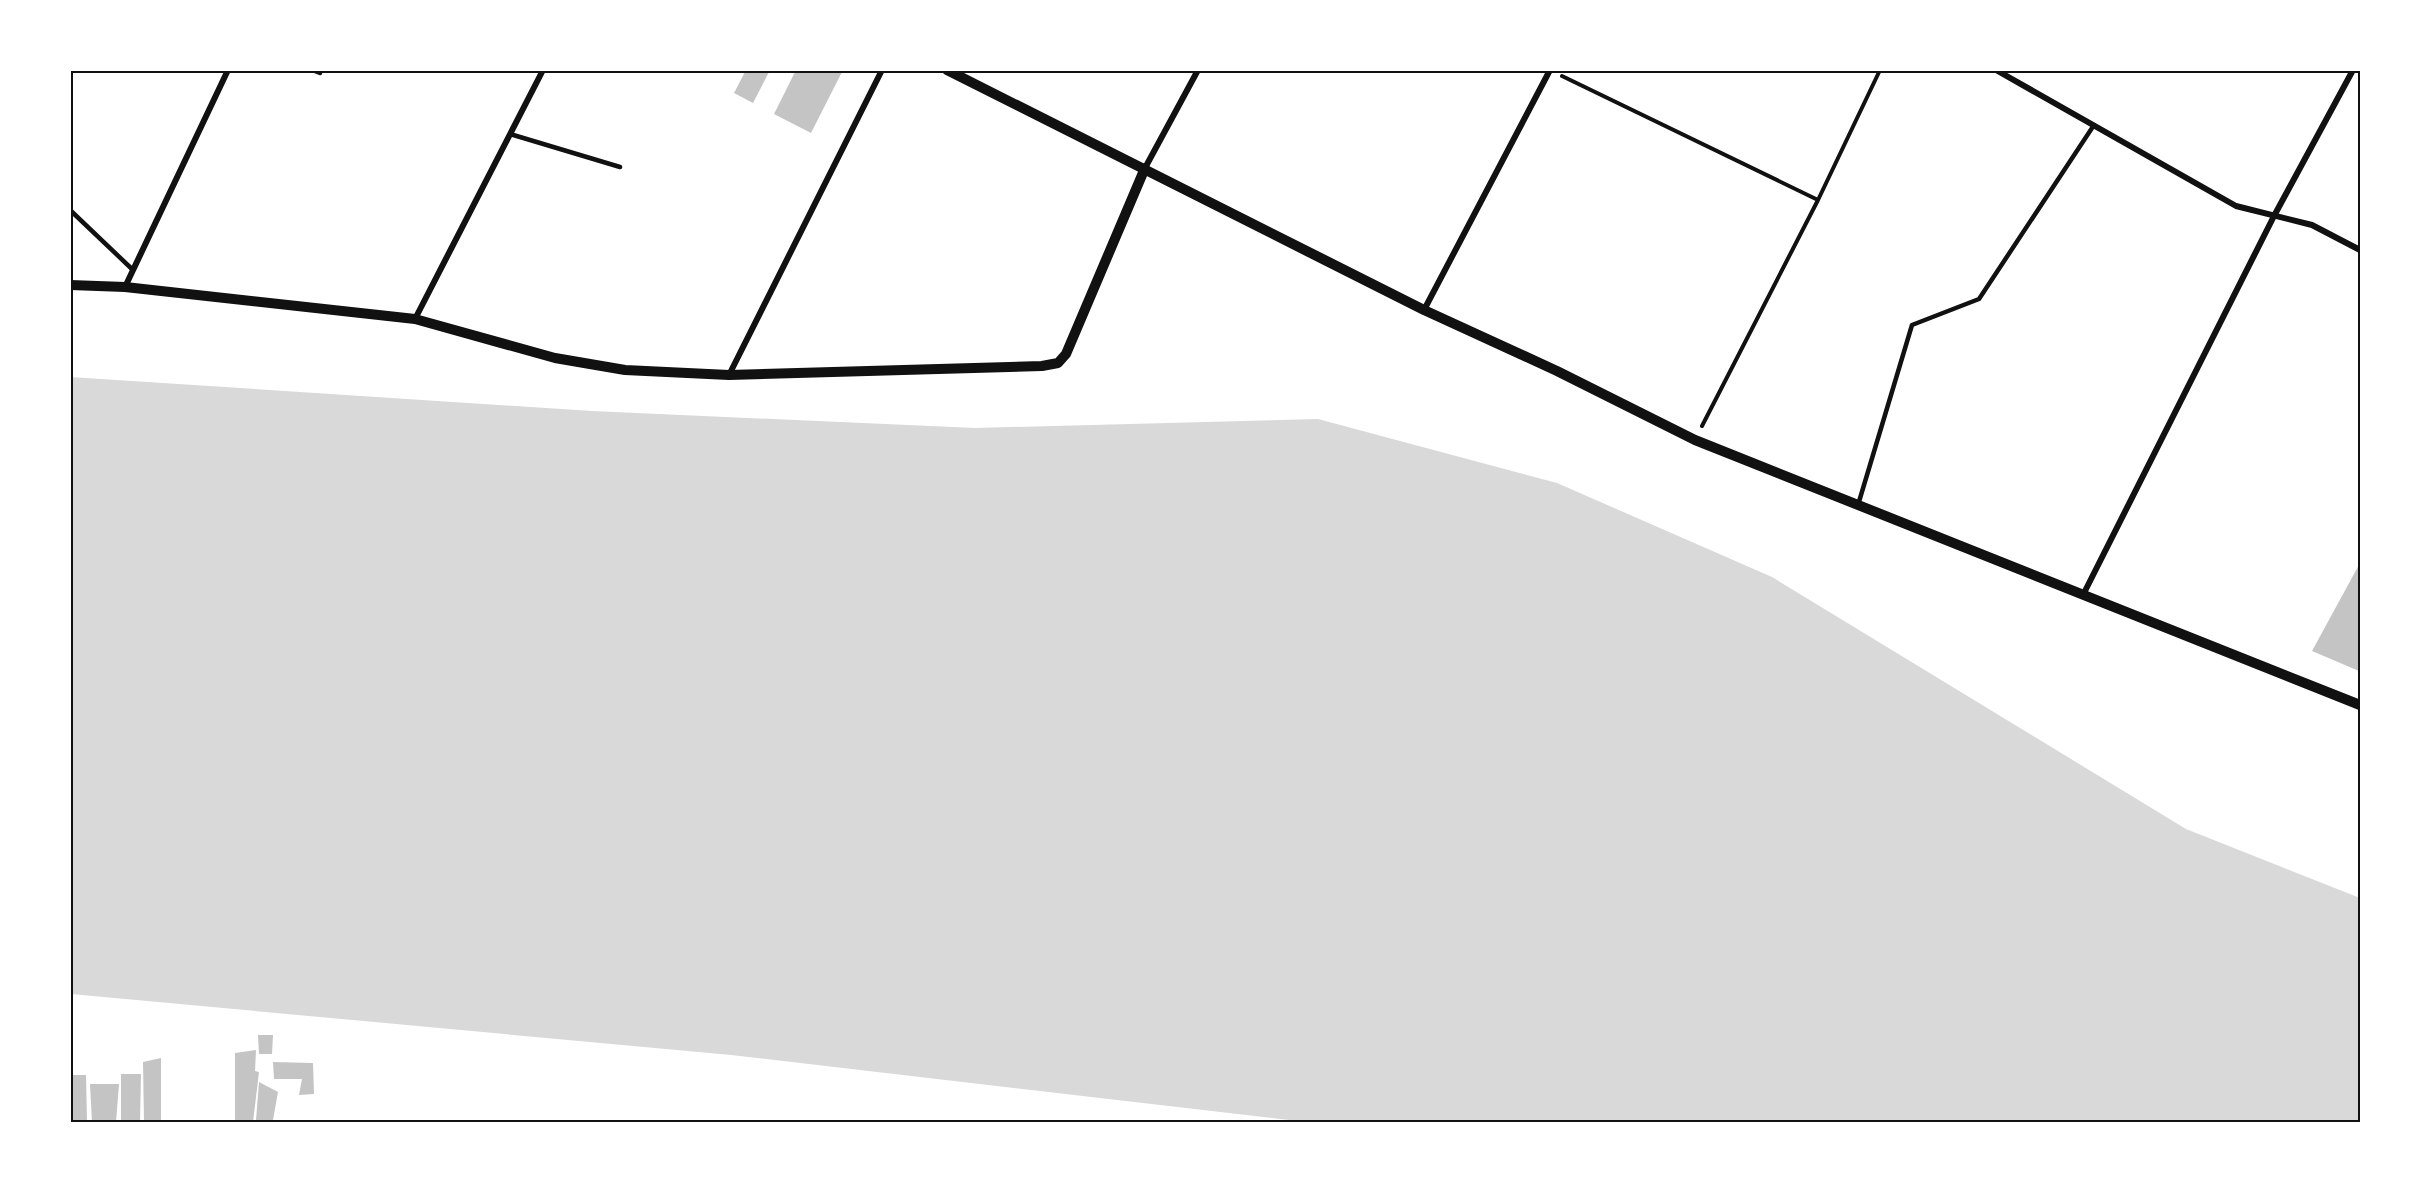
<svg xmlns="http://www.w3.org/2000/svg" width="2431" height="1193" viewBox="0 0 2431 1193" font-family="'Alegreya Sans',sans-serif">
	<rect width="100%" height="100%" fill="#fff"/>
	<path fill="#d9d9d9" d="M70,377L592,411L975,428L1318,419L1557,483L1772,577L2186,829L2360,898V1122H1306L731,1055L71,994Z"/>
	<path fill="#c4c4c4" d="M746,70H770L753,103L734,93Z
		M796,70H843L811,133L774,114Z
		M2360,563V671H2359L2312,651Z
		M258,1035H273L272,1054H259Z
		M256,1050L255,1071L259,1072L253,1122L235,1121V1053Z
		M161,1058V1122H144L143,1062Z
		M273,1062L313,1063L314,1094L299,1095L302,1079H274Z
		M121,1074H141L140,1122H121Z
		M70,1075H86L87,1122H70Z
		M259,1082L278,1092L273,1120H256Z
		M90,1084H119L116,1122H92Z"/>
	<g fill="none" stroke-linecap="round" stroke-linejoin="round">
		<path stroke="#111" stroke-width="4" d="M1562,76L1818,200
			M1702,426L1818,200L1880,70"/>
		<path stroke="#111" stroke-width="4.5" d="M312,70L320,73
			M510,134L620,167
			M70,210L133,270
			M1858,505L1912,325L1979,299L2094,125"/>
		<path stroke="#111" stroke-width="6" d="M1996,70L2236,206L2312,225L2360,250
			M1145,168L1198,70
			M125,287L228,70
			M1424,310L1550,70
			M415,319L543,70
			M729,375L882,70
			M2083,595L2274,216L2353,70"/>
		<path stroke="#111" stroke-width="10" d="M947,70L1424,310L1557,371L1695,440L2360,705
			M70,285L125,287L415,319L555,358L625,370L729,375L1042,366L1058,363L1066,354L1145,168"/>
	</g>
	<rect width="2431" height="1193" fill="none" stroke="#ffffff" stroke-width="144"/>
	<rect x="72" y="72" width="2287" height="1049" fill="none" stroke="#111" stroke-width="2"/>
</svg>
